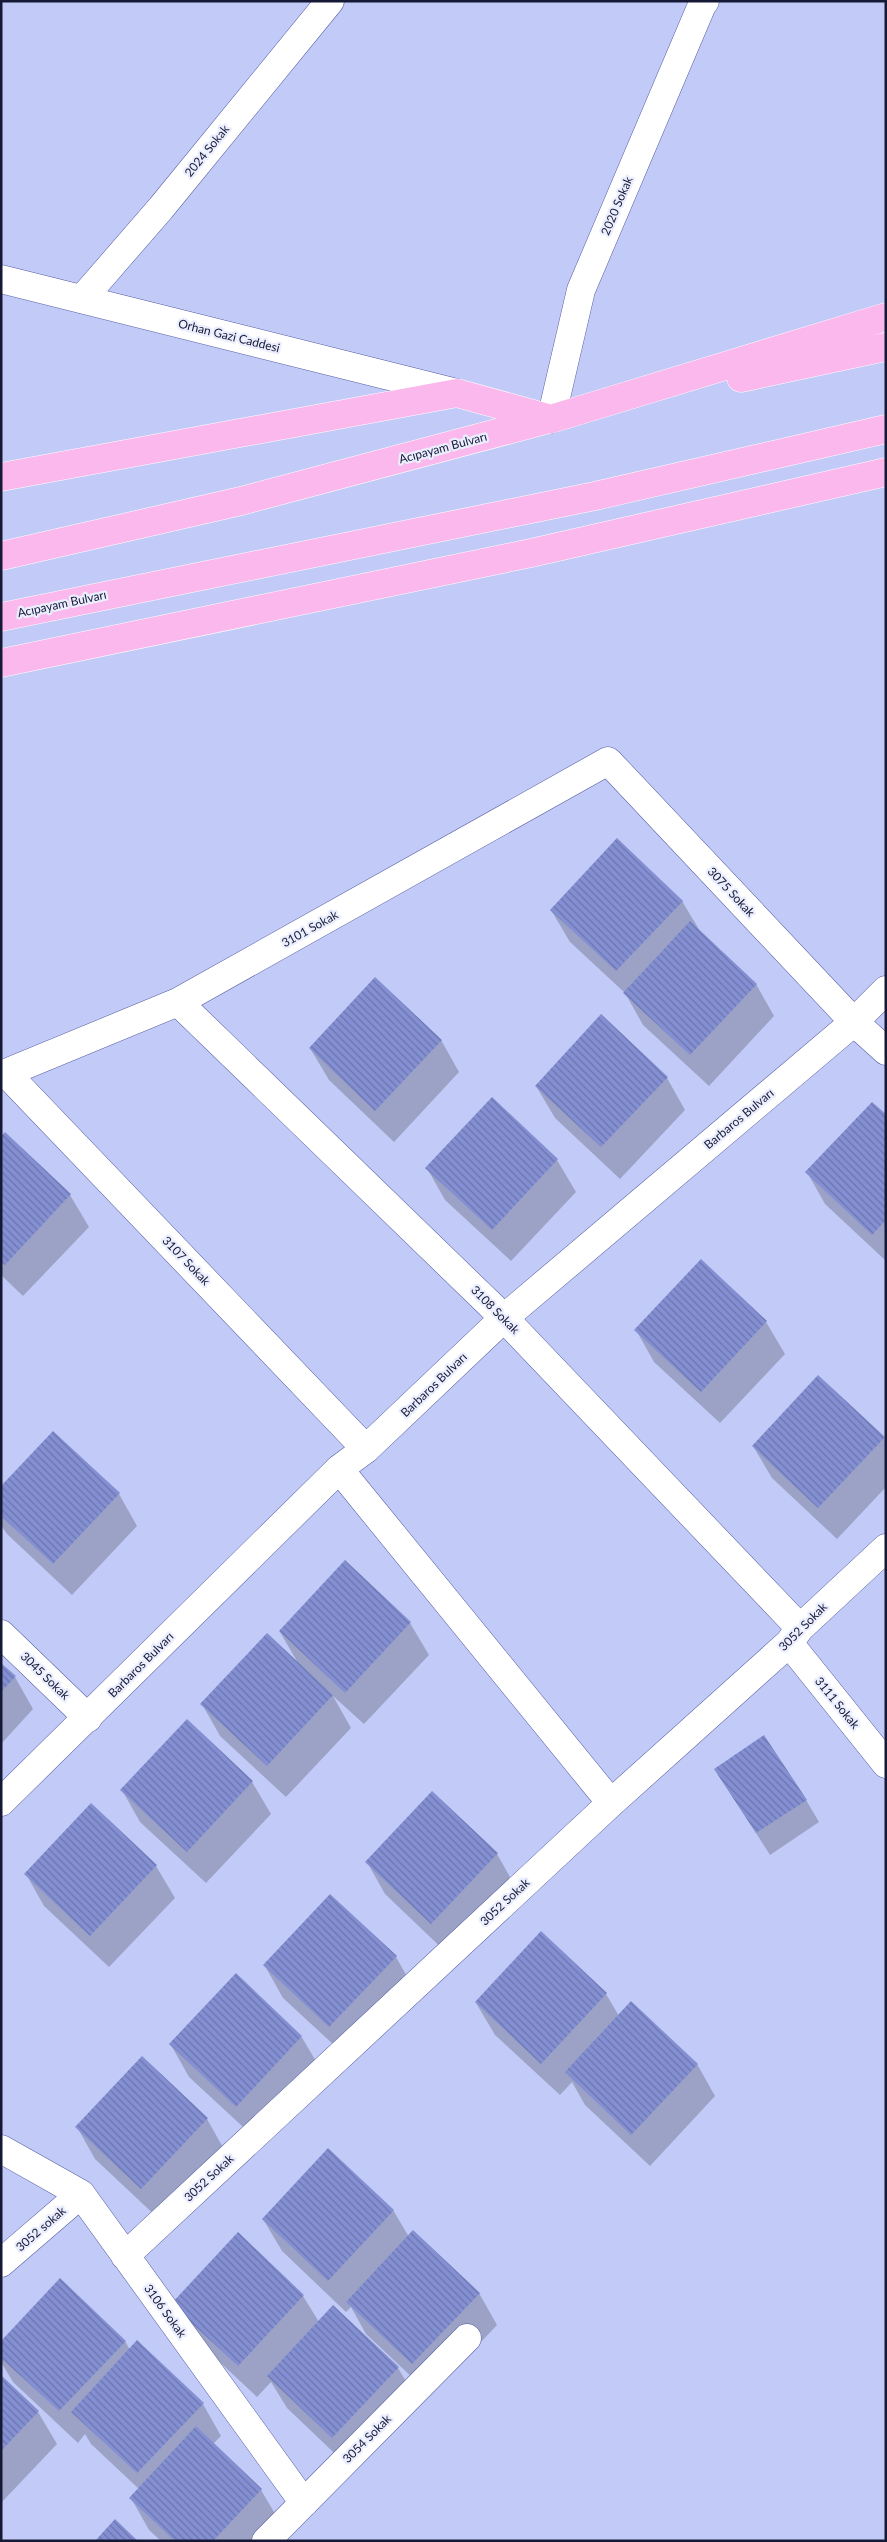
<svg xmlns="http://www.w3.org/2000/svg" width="887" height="2542" viewBox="0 0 887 2542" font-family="Lato,sans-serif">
	<defs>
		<pattern id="building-back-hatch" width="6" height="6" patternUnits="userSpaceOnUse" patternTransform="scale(1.25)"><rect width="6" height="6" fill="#8490d3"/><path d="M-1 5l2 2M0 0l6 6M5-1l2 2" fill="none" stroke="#6b75ac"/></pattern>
	</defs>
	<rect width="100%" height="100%" fill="#c2cbf8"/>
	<path fill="#0003" d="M682,901L700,931L756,984L774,1016L709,1086L643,1025L625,993L570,942L551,910Z
		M441,1040L459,1072L394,1142L329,1080L310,1048Z
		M667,1078L685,1110L620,1179L555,1118L536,1086Z
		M492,1099L557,1160L576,1192L511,1261L445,1200L427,1168Z
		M886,1116V1261L825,1204L807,1172Z
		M1,1137L70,1195L89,1227L23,1296L1,1275Z
		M701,1260L766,1322L785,1354L720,1423L654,1362L636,1330Z
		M884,1438L886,1442V1487L837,1539L772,1478L753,1446Z
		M1,1488L119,1494L137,1526L72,1595L7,1534L1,1525Z
		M345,1562L410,1623L429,1655L364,1724L333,1696L351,1728L286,1797L220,1736L202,1704L298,1663L280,1632Z
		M1,1664L15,1677L33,1709L1,1744Z
		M187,1721L252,1782L271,1814L206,1883L140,1822L122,1790Z
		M715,1769L806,1800L819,1822L770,1855Z
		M432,1793L497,1854L515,1886L450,1956L385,1894L367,1862Z
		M91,1805L156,1866L175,1898L109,1967L44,1906L26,1874Z
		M541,1933L606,1994L619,2016L697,2064L715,2096L650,2166L585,2105L572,2082L560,2095L495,2035L476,2003Z
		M396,1957L414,1989L348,2058L283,1998L265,1966Z
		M301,2036L320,2068L255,2138L189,2077L171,2045Z
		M207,2119L225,2151L160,2220L95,2159L77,2127Z
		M393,2210L409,2237L479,2293L497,2325L431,2395L366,2334L351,2307L346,2312L282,2251L263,2219Z
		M238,2234L303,2296L319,2322L398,2368L417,2400L351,2469L287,2408L271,2382L257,2397L192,2336L173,2304Z
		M125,2341L130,2350L203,2404L221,2436L213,2444L261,2490L280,2522L262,2541H161L149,2530L131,2498L139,2489L91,2444L85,2434L78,2443L13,2382L1,2362V2342Z
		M1,2377L38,2412L57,2444L1,2503Z"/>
	<path fill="url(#building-back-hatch)" d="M617,838L683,901L616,971L550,910Z
		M690,921L757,984L690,1055L623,993Z
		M375,977L442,1040L375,1111L309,1048Z
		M601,1014L668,1077L601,1147L535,1086Z
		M492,1097L558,1159L492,1230L425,1168Z
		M872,1102L886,1114V1220L872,1235L805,1172Z
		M5,1132L71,1194L5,1265L1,1262V1136Z
		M701,1259L767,1321L701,1392L634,1330Z
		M818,1375L885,1437L818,1508L752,1446Z
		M53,1431L120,1493L53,1564L1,1516V1486Z
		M345,1560L411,1622L345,1693L279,1631Z
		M267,1633L333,1695L267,1766L200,1704Z
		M1,1663L16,1676L1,1692Z
		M187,1719L253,1781L187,1852L120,1790Z
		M764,1735L807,1800L756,1833L714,1769Z
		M432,1791L498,1853L431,1924L365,1862Z
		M91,1803L157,1865L90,1936L24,1874Z
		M330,1894L397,1956L329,2027L263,1965Z
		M541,1931L607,1993L541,2064L475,2002Z
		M236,1973L302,2036L236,2107L169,2044Z
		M631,2001L698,2064L631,2135L565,2072Z
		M142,2056L208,2118L141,2189L75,2127Z
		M328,2148L394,2210L328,2281L262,2219Z
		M413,2230L480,2293L412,2364L346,2302Z
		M238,2232L304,2295L238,2366L171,2304Z
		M60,2278L126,2341L59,2411L1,2358V2341Z
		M333,2305L399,2367L332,2438L267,2376Z
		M137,2340L204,2403L137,2473L71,2412Z
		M1,2375L39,2411L1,2451Z
		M196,2426L262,2489L213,2541H175L129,2498Z
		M115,2519L138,2541H95Z"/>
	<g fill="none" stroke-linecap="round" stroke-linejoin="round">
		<defs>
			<path id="street" d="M82,299L161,208L330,1
				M551,419L581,290L702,5L705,1
				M178,1002L504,1318L800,1628
				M6,1073L366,1449
				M1,1075L178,1002L608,761L854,1022L886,1051
				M339,1469L611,1803
				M1,1634L88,1718
				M789,1643L886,1764
				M1,2149L81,2194L304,2503
				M125,2256L611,1803L789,1643L800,1628L886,1548
				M1,2263L81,2194
				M266,2541L467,2338"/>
			<path id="secondary" d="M1,279L457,393
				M1,1802L339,1469L366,1449L504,1318L854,1022L886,990"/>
			<path id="primary" d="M741,378L886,347
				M1,477L457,393L551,419L886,317
				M1,556L241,501L549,419
				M1,617L595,496L886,429
				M1,663L531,553L886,472"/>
		</defs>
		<use href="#street" stroke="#555ea0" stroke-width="29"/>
		<use href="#secondary" stroke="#555ea0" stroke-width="29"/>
		<use href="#primary" stroke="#fff" stroke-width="29"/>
		<use href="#street" stroke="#fff" stroke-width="28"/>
		<use href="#secondary" stroke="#fff" stroke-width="28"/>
		<use href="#primary" stroke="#fbb8ec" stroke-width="28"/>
	</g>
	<g text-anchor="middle" stroke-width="4.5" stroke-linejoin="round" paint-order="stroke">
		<g font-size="12" fill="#161935" stroke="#ebeefe">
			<text transform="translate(207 151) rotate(-51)" y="4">2024 Sokak</text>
			<text transform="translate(617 206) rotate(-67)" y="4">2020 Sokak</text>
			<text transform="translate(229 336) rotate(14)" y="4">Orhan Gazi Caddesi</text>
			<text transform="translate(443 448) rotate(-15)" y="4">Acıpayam Bulvarı</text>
			<text transform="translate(62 604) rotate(-12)" y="4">Acıpayam Bulvarı</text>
			<text transform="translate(731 892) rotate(47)" y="4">3075 Sokak</text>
			<text transform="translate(310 929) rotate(-29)" y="4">3101 Sokak</text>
			<text transform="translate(739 1119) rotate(-40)" y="4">Barbaros Bulvarı</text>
			<text transform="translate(186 1261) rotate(46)" y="4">3107 Sokak</text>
			<text transform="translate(495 1310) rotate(45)" y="4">3108 Sokak</text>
			<text transform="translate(434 1385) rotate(-44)" y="4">Barbaros Bulvarı</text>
			<text transform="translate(803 1627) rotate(-45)" y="4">3052 Sokak</text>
			<text transform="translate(141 1665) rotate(-45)" y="4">Barbaros Bulvarı</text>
			<text transform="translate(45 1676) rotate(44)" y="4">3045 Sokak</text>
			<text transform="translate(837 1703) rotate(51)" y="4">3111 Sokak</text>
			<text transform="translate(505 1902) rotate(-43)" y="4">3052 Sokak</text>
			<text transform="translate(209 2178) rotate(-43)" y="4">3052 Sokak</text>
			<text transform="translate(41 2229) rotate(-41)" y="4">3052 sokak</text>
			<text transform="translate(165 2311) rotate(54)" y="4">3106 Sokak</text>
			<text transform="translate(367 2439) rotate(-45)" y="4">3054 Sokak</text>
		</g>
	</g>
	<rect width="887" height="2542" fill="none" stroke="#161935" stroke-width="5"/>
</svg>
